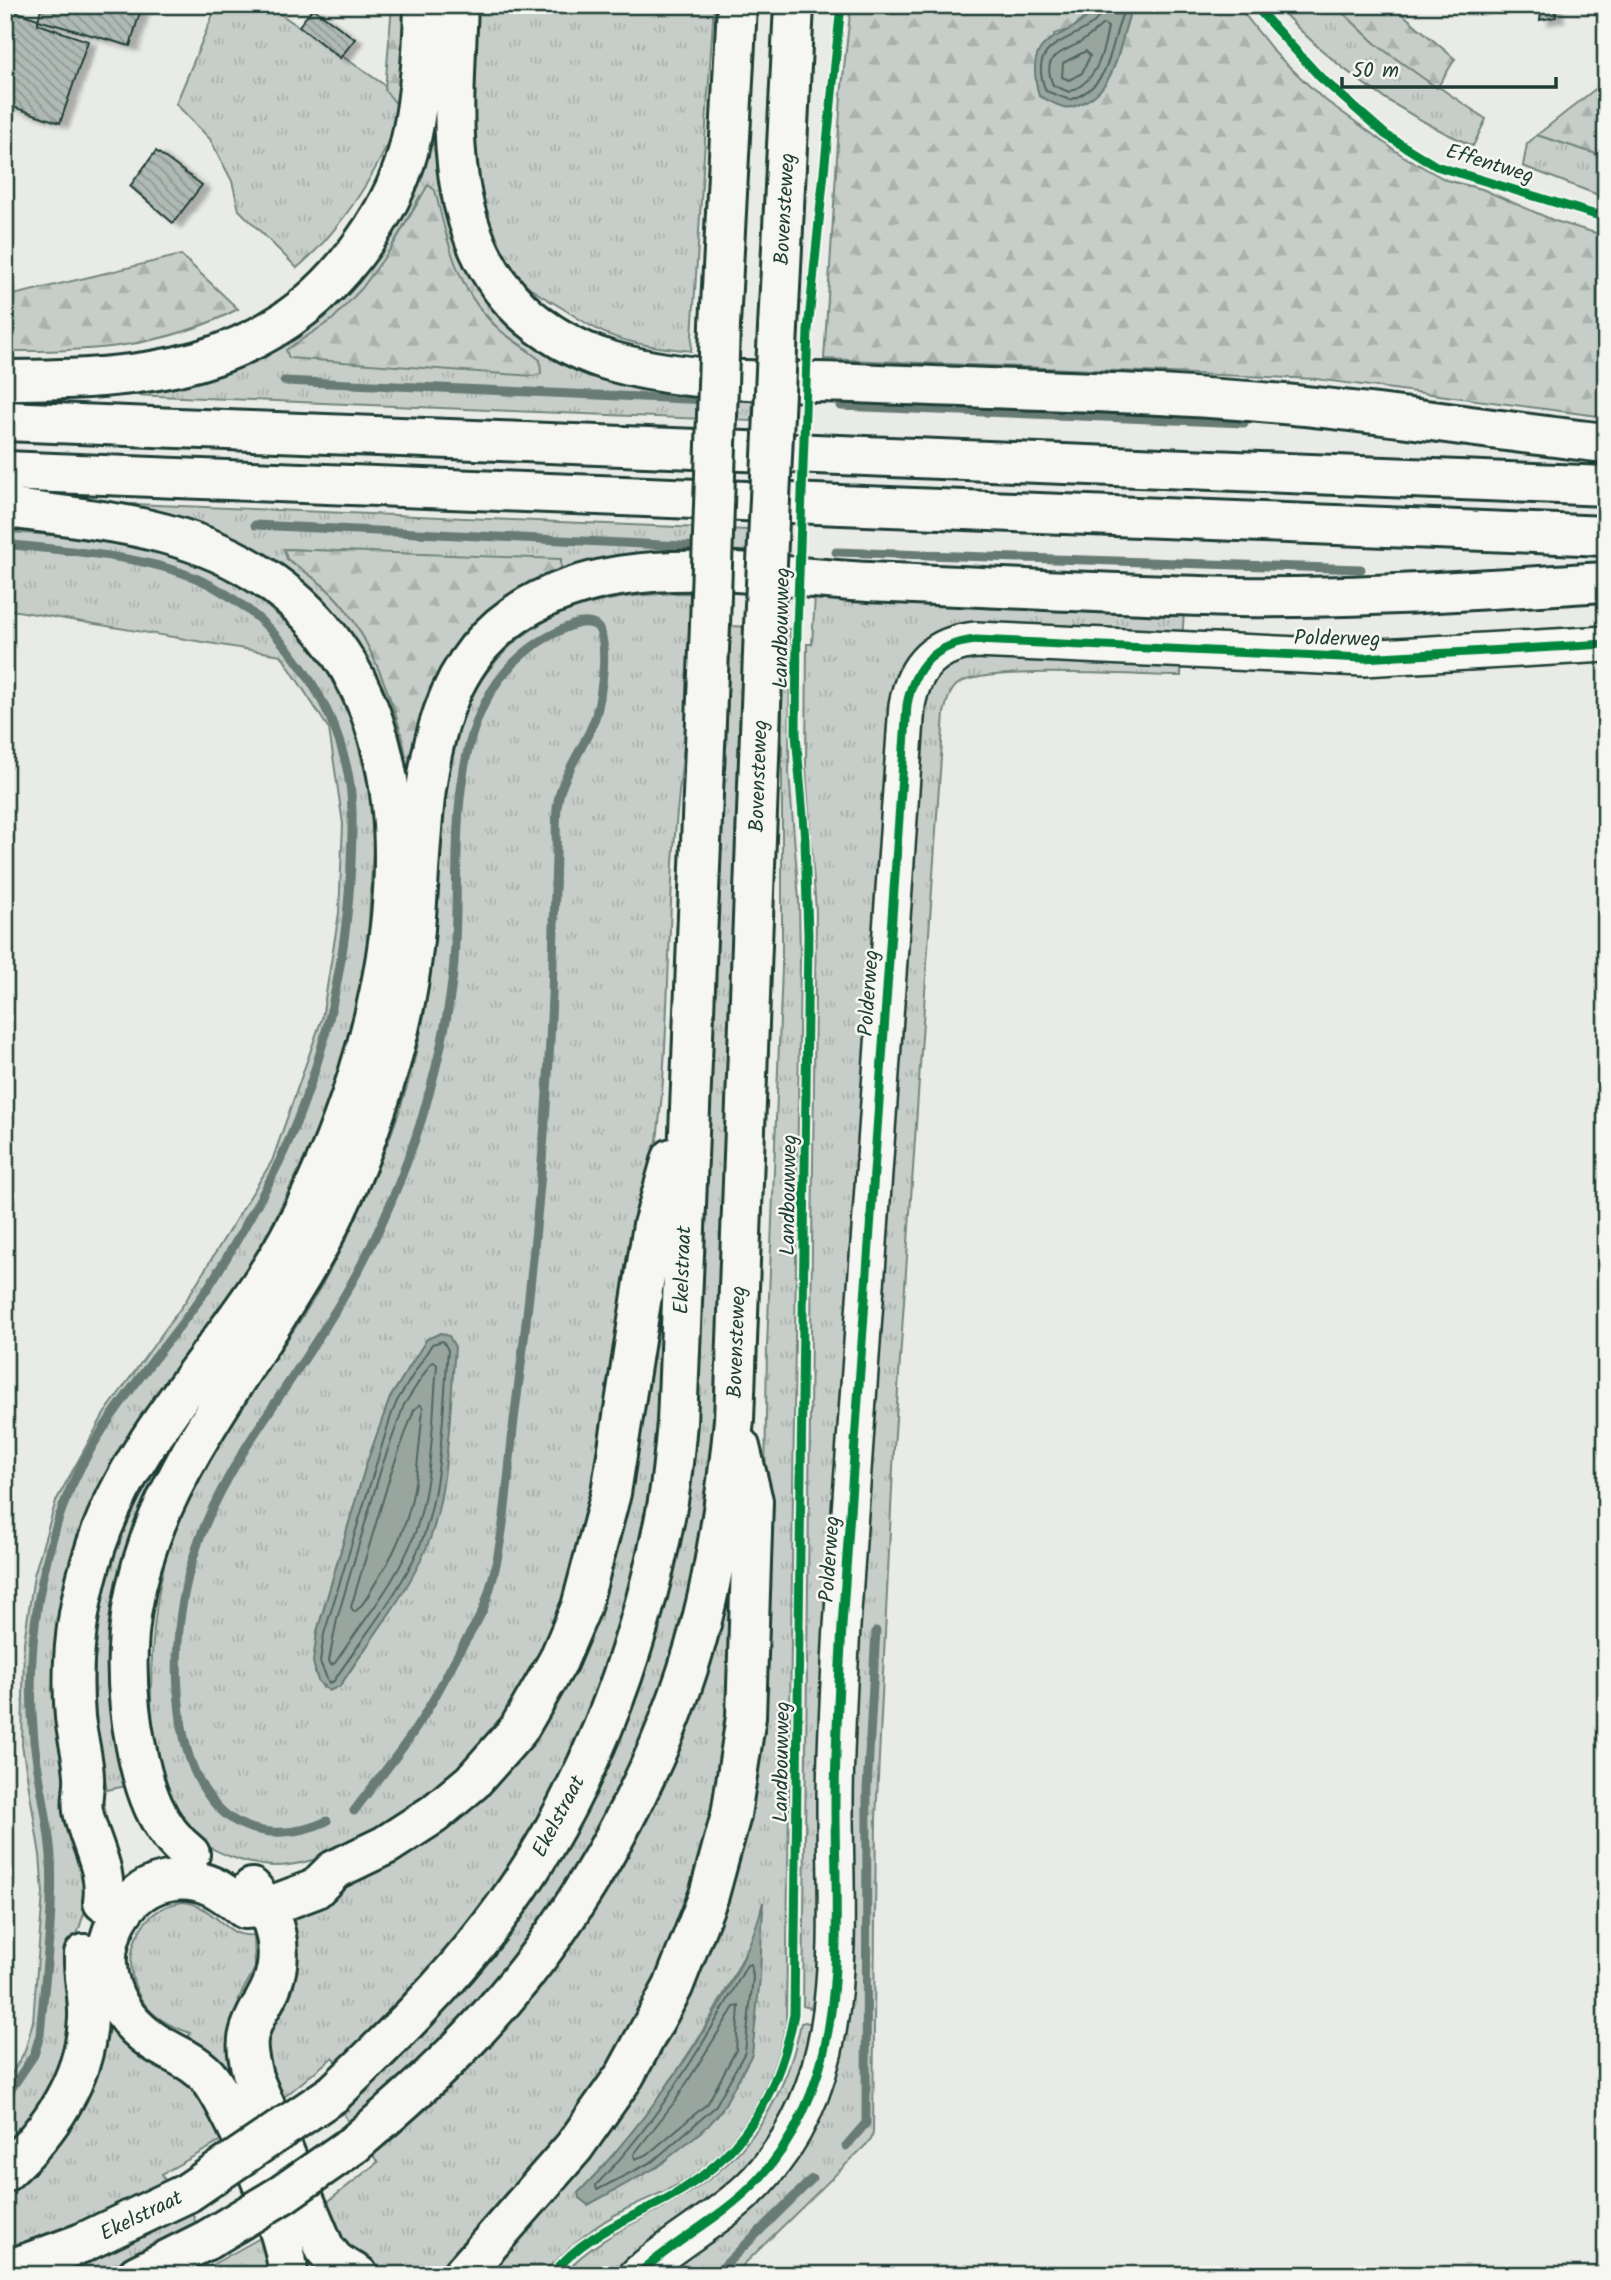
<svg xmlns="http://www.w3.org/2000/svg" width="1611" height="2280" viewBox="0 0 1611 2280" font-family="Kalam,sans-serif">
	<defs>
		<pattern id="grass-tufts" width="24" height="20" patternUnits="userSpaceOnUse" patternTransform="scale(1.75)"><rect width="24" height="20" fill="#c7cec9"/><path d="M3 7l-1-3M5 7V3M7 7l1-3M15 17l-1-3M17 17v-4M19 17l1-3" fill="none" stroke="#aab2ad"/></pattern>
		<pattern id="forest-firs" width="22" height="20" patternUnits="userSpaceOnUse" patternTransform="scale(1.75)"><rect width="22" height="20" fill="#c7cec9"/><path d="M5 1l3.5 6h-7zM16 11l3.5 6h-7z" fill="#aab2ad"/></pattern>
		<pattern id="building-back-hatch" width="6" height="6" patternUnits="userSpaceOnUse" patternTransform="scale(1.75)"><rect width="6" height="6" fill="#b0bab5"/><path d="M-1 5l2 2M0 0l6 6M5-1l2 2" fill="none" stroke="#8f9894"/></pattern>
		<filter id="shadow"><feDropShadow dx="8" dy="4.5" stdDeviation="2" flood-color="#0004"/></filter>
	</defs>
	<rect width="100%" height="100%" fill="#e9ebe7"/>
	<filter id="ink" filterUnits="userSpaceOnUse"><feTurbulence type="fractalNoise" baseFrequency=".0143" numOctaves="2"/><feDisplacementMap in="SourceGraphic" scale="14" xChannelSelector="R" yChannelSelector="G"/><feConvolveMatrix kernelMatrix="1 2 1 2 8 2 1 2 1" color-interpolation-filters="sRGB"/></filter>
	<g filter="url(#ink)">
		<path fill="url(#grass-tufts)" stroke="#73867e" stroke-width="2" fill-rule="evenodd" d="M217,5H267L383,84L401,110C384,164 340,232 297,268L239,210L232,181L210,139L176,104Z
			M476,5H714L691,351C670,348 648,347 628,341C602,335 584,322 562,308C547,299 531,291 519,277C459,210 473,89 476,5Z
			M1276,5H1335L1377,45L1486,119L1473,146C1398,113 1332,67 1276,5Z
			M1537,135L1606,157V198L1523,166L1527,144Z
			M439,138L519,322L753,395L752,421L109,394L190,384L282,346L325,318L361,279L390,234L421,157ZM420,196L446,233L454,264L472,299L499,330L528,350L296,343C308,336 321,329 332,320C371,289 397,238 420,196Z
			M85,502L748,530L747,560C648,559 542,561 472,642C410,713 415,815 407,904C404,947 398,990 389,1032C370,1119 334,1203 290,1279C259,1332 222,1381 189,1433C122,1540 103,1661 135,1784L107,1790C89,1706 88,1621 118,1539C162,1416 261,1320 318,1203C381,1074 432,871 387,732C379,707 366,685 353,663C329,620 303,587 262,561C210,527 146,519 86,507ZM284,549L561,560V571C466,604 437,661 416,755L406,756C398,710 369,633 337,599C323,583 304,571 287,559Z
			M5,532L87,537L161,550L204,565L240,583L304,638L328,673L352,721L371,796L374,828L368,938L361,983L348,1039L318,1130L267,1235L232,1292L161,1392L59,1640L54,1688L58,1733L70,1799L89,1856L87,1904L75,1941L77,1994L59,2083L5,2159V2085L25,2051L33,2021L43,1893L40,1855L22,1745L24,1642L34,1575L56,1501L104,1414L185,1302L272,1161L322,1018L339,913L343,824L329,729L281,655L5,609Z
			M695,593C695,679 680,762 674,848C668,933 669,1019 661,1104C650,1215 629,1323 607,1432C600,1472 592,1511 584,1551C581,1565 580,1582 575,1595C568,1613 555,1631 545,1648C531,1673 517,1702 499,1725C454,1781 362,1856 289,1865C255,1870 203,1852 181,1823C173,1812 165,1795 160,1783C149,1757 152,1722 151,1694C151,1638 156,1583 174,1530C202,1450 262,1382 306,1311C336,1264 359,1213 380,1162C407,1099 426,1026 432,958C441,874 434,749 482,679C535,603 610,594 695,593ZM441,1333L435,1523C416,1582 374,1634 340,1686L323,1688L315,1673L317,1632L366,1465L390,1398L427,1339Z
			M815,596L1184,612L1182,639L923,649L818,2010L803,2006L816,912L806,769L807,644H812Z
			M731,626L749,627L715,1454L691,1595L670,1665L623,1784L595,1836L540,1924L463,2020L350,2127L342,2109C551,1929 672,1699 696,1425Z
			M782,629H790L789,773L799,900L800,958L786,2023C773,2085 743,2142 689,2178C669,2191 647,2198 626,2209C594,2225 567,2248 542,2275H476L674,2003L763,1617L767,1347L782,968ZM763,1910L752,2054L721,2111L717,2117L578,2193C648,2121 706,2035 749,1945C754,1934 758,1920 763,1910Z
			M956,651L1182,658L1181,676C1141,676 983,665 958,684C949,691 947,702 944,713L894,1448L876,1819L873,2133L871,2140L733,2275H650L812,2111L843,1791L917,688Z
			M663,1220L670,1335L642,1567L584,1739L485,1909L341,2066L333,2057L277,2103L265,2055L284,1912C377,1873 470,1827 529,1743Z
			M743,1497L720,1825L623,2057L448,2275H388L361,2261L349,2252L321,2207L378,2162L371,2153L586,1916Z
			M183,1902C216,1905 224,1939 254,1935L255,1968L238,2000L245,2005L241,2082L231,2086L187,2041L190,2033C170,2026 152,2017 141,1999C118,1960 137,1907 183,1902Z
			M100,1997L192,2081L225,2139L162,2174L167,2185L114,2212L5,2252V2182Z
			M805,2022L819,2026L770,2151L623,2275H562C592,2242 630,2225 668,2205C742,2167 785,2104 801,2023Z
			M192,2212L197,2227L92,2275H43Z
			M262,2237L271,2275H177L198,2266L201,2271Z"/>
		<path fill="url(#forest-firs)" stroke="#73867e" stroke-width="2" d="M392,5H413L401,110L385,90Z
			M851,5H1097L1072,29L1054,34L1072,107C1124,86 1114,49 1133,5H1237L1276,54L1321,97L1403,156L1446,180L1482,189L1555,221L1606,236V417L1316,379L824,359L841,96Z
			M1335,5H1392L1455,59L1437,88L1377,45Z
			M1599,86L1606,87V157L1537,135Z
			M428,185L435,190C447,241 458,295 501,331C513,341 528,350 540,360L541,374L533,376L289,358L286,350L333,319L362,288L392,247Z
			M181,255L238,309C164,348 88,352 5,351V297Z
			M284,549L561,559V571C457,607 448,660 416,756H406C398,711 368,632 337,599C323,583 304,571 287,559Z"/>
		<path fill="#99a6a0" stroke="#687c75" stroke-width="2" d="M1097,5H1133C1118,40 1120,88 1080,104C1075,106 1070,109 1064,107C1056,106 1047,99 1039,96C1020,24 1071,47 1097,5Z
			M441,1333L449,1336L455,1347C450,1404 449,1486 430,1539C410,1592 370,1638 340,1686L329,1691L318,1681L313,1662L317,1632L366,1465L390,1398L427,1339Z
			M763,1902L760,1978L752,2054L721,2111L708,2126L657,2167L588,2205L579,2198L578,2193C643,2127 743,1992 763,1902Z"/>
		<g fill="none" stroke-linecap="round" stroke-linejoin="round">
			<path stroke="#50675f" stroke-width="2" d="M1103,5C1099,45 1020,30 1046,91L1070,100C1116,83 1108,44 1126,5
				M1103,24L1108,27C1103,55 1097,81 1069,92L1053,85C1040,55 1062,53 1081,42C1089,37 1096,30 1103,24Z
				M1086,51L1090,56L1082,73L1069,80L1062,77L1063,63Z
				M443,1341L448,1350C443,1406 442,1483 424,1535C405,1588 364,1634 334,1681L329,1683L320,1662L324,1634L391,1416L397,1401L432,1344Z
				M435,1362L437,1365C432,1419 433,1479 416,1530C400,1578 363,1621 335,1663L331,1665L329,1661L337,1619L381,1469L404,1405L431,1363Z
				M420,1404L423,1408C416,1478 416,1522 376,1582C370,1592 363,1607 354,1612L351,1607L391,1473L414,1410Z
				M751,1964L753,1977L745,2052L715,2107L653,2161L597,2190L596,2185C658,2121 705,2043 747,1965Z
				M739,2006L736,2050L708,2103L648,2154L635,2159L634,2154L676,2100L734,2007Z"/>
			<path stroke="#687c75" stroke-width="9" d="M284,381L709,400
				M841,406L1244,423
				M255,525L704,547
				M5,544C70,552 158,555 216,588C283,626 332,698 348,773C354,802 352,833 351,863C346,977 316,1099 260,1199C243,1230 225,1262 205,1292C154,1364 93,1425 62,1509C36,1583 26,1662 34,1740C38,1778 48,1817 51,1856C54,1915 45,1976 40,2035L34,2055L5,2098
				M836,552L1361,569
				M327,1821C291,1838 245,1838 216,1805C188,1774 181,1732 178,1692C167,1515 266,1432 347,1291C378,1237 403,1178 422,1118C436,1071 448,1022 453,973C465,858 430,694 557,632C568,626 584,619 595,625C611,634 601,699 596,715C588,741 570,763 561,789C554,809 557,834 556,855C555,891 554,927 553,963C549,1117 534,1268 514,1420C507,1481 505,1549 484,1607C478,1623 466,1639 458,1654C445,1678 433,1702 418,1725C399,1755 375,1783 354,1811
				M846,2146L866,2123L867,1790L876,1631
				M715,2275L812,2179"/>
		</g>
		<path fill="url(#building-back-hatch)" stroke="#1f3d34" stroke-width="2" filter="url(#shadow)" d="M42,5H142L130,46L38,20Z
			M1542,5H1554L1556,17L1540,20Z
			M5,8L38,19V24L88,41L60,123L5,104Z
			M313,8L355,39L340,58L299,26Z
			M156,151L202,185L173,223L130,186Z"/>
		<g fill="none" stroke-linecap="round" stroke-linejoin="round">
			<defs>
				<path id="minor" d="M637,2275C675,2240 722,2218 758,2180C853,2077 835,1935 835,1806C835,1746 839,1686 842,1626L907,705C914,666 935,644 976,640L1363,658L1606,644"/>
				<path id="major" d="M720,325L737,5
					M778,328L794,5
					M252,1888C275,1915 285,1950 272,1985C266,2001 253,2016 249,2034C245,2048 250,2063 253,2077L325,2249L336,2262L358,2275
					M333,2094C390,2040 445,1986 492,1924C583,1805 638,1658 666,1512C672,1483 674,1452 677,1423L710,625
					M353,2145C393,2111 433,2076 470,2037C580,1922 672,1755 707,1599C720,1539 728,1481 734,1420L764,627
					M5,2172C49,2132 85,2080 88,2019C89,1997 83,1976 84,1954
					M5,2271L82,2243L187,2193
					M137,2275L207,2240
					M288,2275C289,2236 234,2111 210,2079C195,2060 172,2054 153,2041C114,2014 93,1967 117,1921C129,1898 147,1883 174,1880C205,1877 222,1891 245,1909L267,1907L315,1889L334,1870L386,1845L434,1814L472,1782L518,1730L558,1661L581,1607L611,1493L653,1225L672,1158
					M462,2275L574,2147L625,2075L673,1987L709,1895L731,1815L746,1717L753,1501L740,1447"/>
				<path id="highway" d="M458,5C454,109 439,230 521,310C544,332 577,351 607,360C686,384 775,380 856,383C994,389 1134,391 1272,403C1383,412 1494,431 1606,443
					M5,380C141,380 266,371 354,255C377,225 398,190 408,152C420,105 423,54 424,5
					M5,421L1606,486
					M5,471L1606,536
					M5,508C90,519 180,525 254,571C477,706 391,1055 288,1240C230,1344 134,1433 96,1546C78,1600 70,1660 75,1717C77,1737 83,1756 84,1776C85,1788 81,1799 83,1811C89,1843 108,1868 103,1902
					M190,1854C156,1828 144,1788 136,1747C98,1555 196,1448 289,1296C322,1244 349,1189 369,1130C391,1069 408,1004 414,939C427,813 410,655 551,595C649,553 765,577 868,582C991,587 1114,594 1237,597C1360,599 1483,589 1606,582"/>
			</defs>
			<use href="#minor" stroke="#1f3d34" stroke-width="40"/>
			<use href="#major" stroke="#1f3d34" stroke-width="44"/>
			<use href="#highway" stroke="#1f3d34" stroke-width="44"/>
			<use href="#minor" stroke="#f6f6f2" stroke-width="35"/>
			<use href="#major" stroke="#f6f6f2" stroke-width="38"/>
			<use href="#highway" stroke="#f6f6f2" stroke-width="38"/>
			<defs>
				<path id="major-bridge" d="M710,625L720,325
					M764,627L778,328
					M187,2193L333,2094
					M207,2240L283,2194L353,2145"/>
			</defs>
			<use href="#major-bridge" stroke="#1f3d34" stroke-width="44" stroke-linecap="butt"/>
			<use href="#major-bridge" stroke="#f6f6f2" stroke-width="38"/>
			<defs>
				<path id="cycleway" d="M1254,5L1320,77L1386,135L1436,166L1606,218
					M552,2275C582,2236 625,2221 666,2199C741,2160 779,2095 794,2014L808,935L805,840L796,734L797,629L808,330L841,5
					M637,2275C675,2240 722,2218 758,2180C853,2077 835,1935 835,1806C835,1746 839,1686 842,1626L907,705C914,666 935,644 976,640L1363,658L1606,644"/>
			</defs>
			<use href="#cycleway" stroke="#f6f6f2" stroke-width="13"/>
			<use href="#cycleway" stroke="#00873e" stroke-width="9"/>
		</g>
	</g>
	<g text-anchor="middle" stroke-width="5" stroke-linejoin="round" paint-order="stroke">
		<g font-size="21" fill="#1f3d34" stroke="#f6f6f2">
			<text transform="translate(1490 163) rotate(17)" y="7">Effentweg</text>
			<text transform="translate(784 209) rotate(-87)" y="7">Bovensteweg</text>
			<text transform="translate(781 628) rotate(-89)" y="7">Landbouwweg</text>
			<text transform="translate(1337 638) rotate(1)" y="7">Polderweg</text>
			<text transform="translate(758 776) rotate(-88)" y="7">Bovensteweg</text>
			<text transform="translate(868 993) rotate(-86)" y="7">Polderweg</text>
			<text transform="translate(788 1195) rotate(-89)" y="7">Landbouwweg</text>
			<text transform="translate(682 1270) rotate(-88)" y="7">Ekelstraat</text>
			<text transform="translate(736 1342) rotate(-88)" y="7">Bovensteweg</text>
			<text transform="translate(829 1559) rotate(-86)" y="7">Polderweg</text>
			<text transform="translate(781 1762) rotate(-89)" y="7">Landbouwweg</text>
			<text transform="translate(558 1816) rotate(-62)" y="7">Ekelstraat</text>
			<text transform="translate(141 2215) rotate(-26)" y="7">Ekelstraat</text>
		</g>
	</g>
	<rect width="1611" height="2280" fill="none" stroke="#f6f6f2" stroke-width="28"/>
	<rect x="14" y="14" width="1583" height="2252" fill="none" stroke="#1f3d34" stroke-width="2.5" filter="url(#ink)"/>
	<path d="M1342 77v10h214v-10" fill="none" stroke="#1f3d34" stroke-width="3.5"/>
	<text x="1352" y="77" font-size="21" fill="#1f3d34" stroke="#f6f6f2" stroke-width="5" paint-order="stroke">50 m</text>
</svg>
